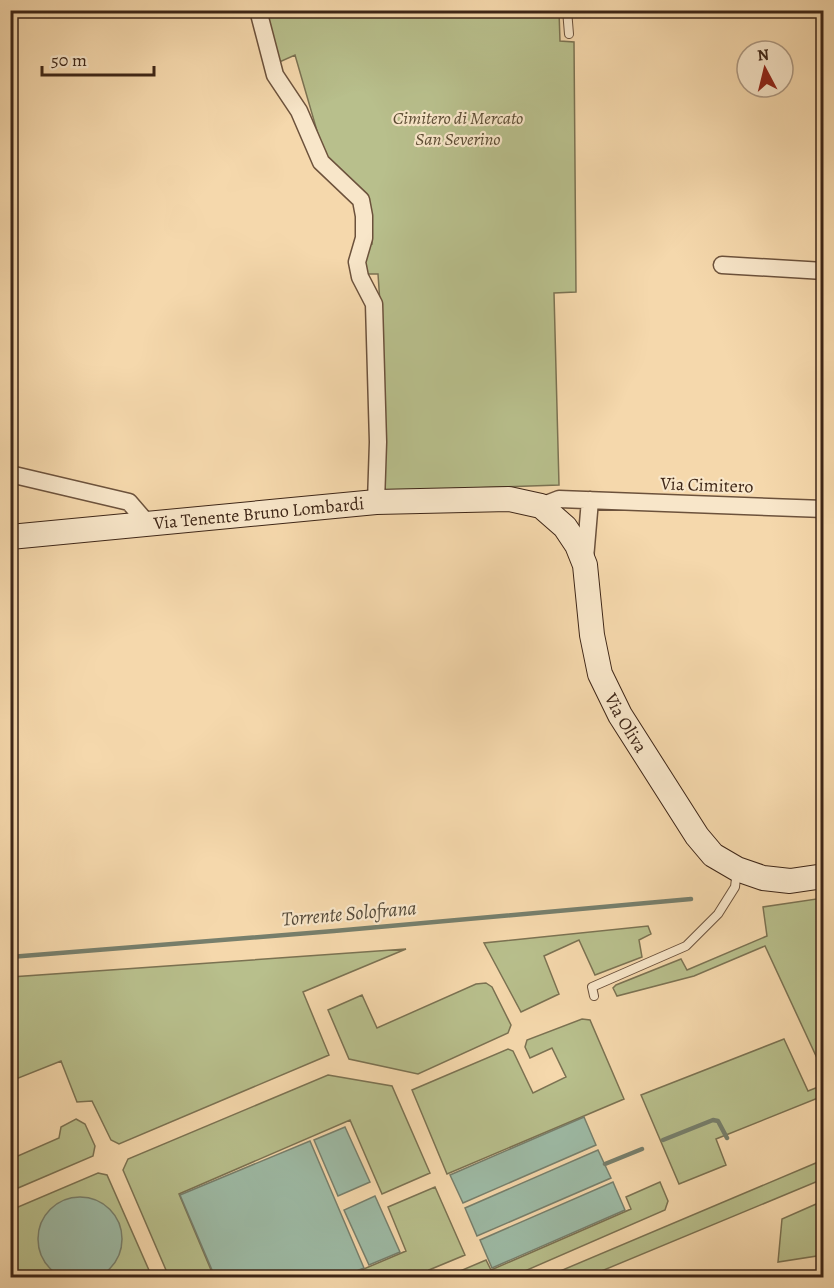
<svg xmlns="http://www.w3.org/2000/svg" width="834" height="1288" viewBox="0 0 834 1288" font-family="Alegreya,serif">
	<rect width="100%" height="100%" fill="#f5d8ac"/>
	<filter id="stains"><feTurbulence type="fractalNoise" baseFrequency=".00333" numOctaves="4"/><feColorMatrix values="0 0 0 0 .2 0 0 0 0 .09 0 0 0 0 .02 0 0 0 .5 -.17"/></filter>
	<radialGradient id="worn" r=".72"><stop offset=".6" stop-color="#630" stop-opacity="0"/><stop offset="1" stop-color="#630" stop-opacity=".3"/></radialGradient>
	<path fill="#b8bf8c" stroke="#7b7252" stroke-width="1.5" d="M263,11H559L560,41L574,42L576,292L554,293L559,485L385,491L383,347L378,274H364L363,245L372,244L370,219L326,162L295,55L275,64Z
		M823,898V1071L765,946L694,976L617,996L613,988L616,985L681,959L687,970L767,936L763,907Z
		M648,926L651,934L639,940L642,957L595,975L579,940L544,956L559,994L521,1012L484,943Z
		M406,949L303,992L329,1055L119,1144L111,1140L92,1101L77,1102L61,1061L11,1081V977Z
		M486,983L492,987L511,1025L508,1033L418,1074L349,1059L328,1010L362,995L377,1028L476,984Z
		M582,1019L590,1020L624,1099L447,1174L412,1090L508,1049L513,1051L533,1093L566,1077L552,1048L530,1058L525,1047L527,1040Z
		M784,1039L808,1091L823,1085V1096L716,1139L726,1165L679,1184L641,1095Z
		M328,1075L392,1086L430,1173L382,1194L350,1120L179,1194L214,1277H169L123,1170L128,1159Z
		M76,1119L85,1124L95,1146L93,1156L11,1191V1159L59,1138L61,1127Z
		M823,1160V1179L587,1277H546Z
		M98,1173L107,1175L152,1277L11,1278V1210Z
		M660,1182L668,1201L665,1210L511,1277H446L486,1260L491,1270L631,1209L626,1197Z
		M435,1187L465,1255L429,1270L432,1277H345L406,1251L388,1207Z
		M823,1201V1255L778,1262L782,1219Z"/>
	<path fill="#9dbaa5" stroke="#777f6c" stroke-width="1.5" d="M584,1117L596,1145L463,1203L450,1175Z
		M345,1127L370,1182L338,1196L314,1140Z
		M310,1141L364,1268L341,1277H215L180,1195Z
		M598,1150L611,1178L477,1236L465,1208Z
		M613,1182L625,1210L492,1268L480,1240Z
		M375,1196L400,1252L369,1265L344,1210Z
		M38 1239a42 42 0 1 1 84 0a42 42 0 1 1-84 0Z"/>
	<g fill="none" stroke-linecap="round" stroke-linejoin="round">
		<path stroke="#777f6c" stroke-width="4.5" d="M10,957L334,931L691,899
			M663,1140L713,1120L718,1121L727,1138
			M605,1164L642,1149"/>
		<defs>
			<path id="service" d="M567,10L569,34
				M594,996L592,987L686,946L718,914L735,887L737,870"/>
			<path id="minor" d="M258,10L275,75L299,111L321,162L361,200L364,216V238L357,262L360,277L374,304L378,442L376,502
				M722,265L824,271
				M10,474L129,502L148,524
				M541,506L559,499L824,509
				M585,559L590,500"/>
			<g id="secondary">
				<path id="s1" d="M10,537L376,502L509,499L541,506L565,527L577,545L585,565L592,635L600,674L620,715L697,836L713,855L737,869L763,878L790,881L824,876"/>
			</g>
		</defs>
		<use href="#service" stroke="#6c523c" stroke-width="10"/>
		<use href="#minor" stroke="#6c523c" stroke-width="19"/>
		<use href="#secondary" stroke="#3e2617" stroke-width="26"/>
		<use href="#service" stroke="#f8e6c9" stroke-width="8"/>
		<use href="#minor" stroke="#f8e6c9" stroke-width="16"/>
		<use href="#secondary" stroke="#f8e6c9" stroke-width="24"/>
	</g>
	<g text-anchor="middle" stroke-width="4.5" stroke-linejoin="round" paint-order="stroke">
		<g font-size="18" font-style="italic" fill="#5c4c34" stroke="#f8e6c9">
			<text x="458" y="124">Cimitero di Mercato<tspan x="458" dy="21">San Severino</tspan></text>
		</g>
		<g font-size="18" fill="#3e2617" stroke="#f8e6c9">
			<text transform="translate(707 485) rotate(2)" y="6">Via Cimitero</text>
			<text dy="6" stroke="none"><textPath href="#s1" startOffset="250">Via Tenente Bruno Lombardi</textPath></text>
			<text dy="6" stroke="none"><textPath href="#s1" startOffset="774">Via Oliva</textPath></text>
		</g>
		<g font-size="20" font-style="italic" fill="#564b3a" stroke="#f8e6c9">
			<text transform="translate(349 913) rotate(-5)" y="7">Torrente Solofrana</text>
		</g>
	</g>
	<rect width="834" height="1288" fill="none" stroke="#f5d8ac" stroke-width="36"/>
	<rect x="12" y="12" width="810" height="1264" fill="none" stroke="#3e2617" stroke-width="3"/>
	<rect x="18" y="18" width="798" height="1252" fill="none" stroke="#3e2617" stroke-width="1.5"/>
	<g transform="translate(765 69) rotate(353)"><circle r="28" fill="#f8e6c9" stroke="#ae9982" stroke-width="1.5"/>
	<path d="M0-4.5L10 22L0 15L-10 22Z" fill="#8f2418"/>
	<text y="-9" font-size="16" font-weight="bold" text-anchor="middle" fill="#3e2617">N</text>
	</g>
	<path d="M42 66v9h112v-9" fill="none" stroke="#3e2617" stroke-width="3"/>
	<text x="51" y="66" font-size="18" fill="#3e2617" stroke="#f8e6c9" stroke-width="4.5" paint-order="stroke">50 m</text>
	<rect width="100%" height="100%" filter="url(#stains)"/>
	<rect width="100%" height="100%" fill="url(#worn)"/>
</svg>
